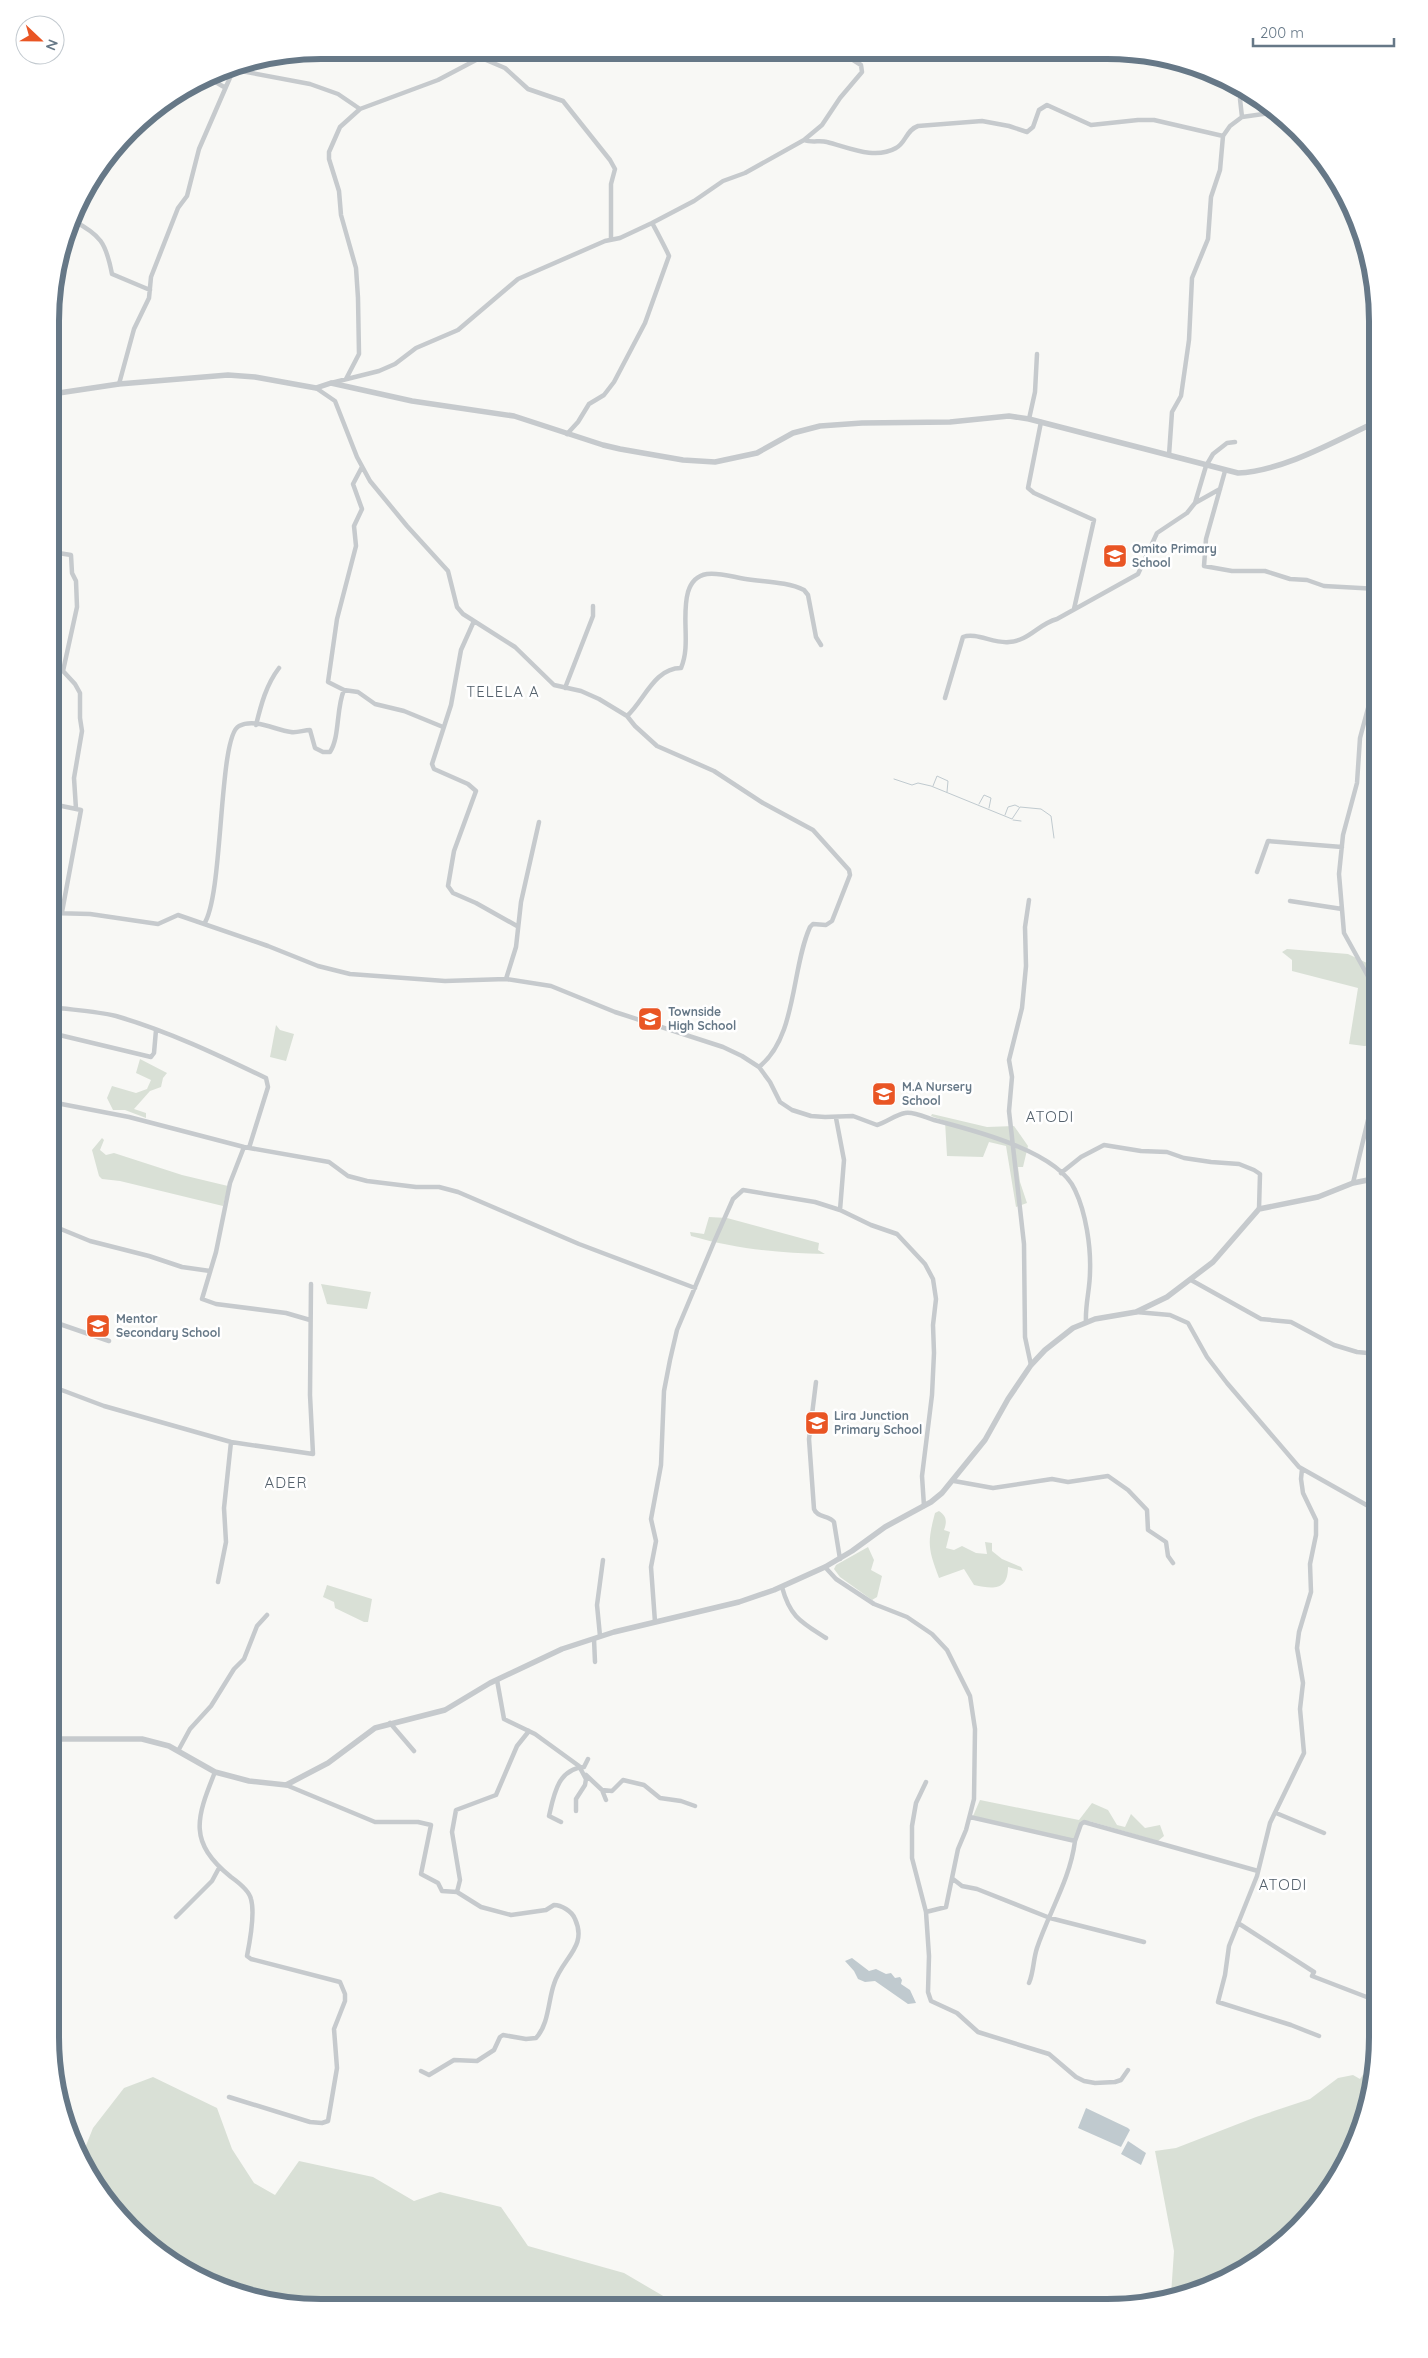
<svg xmlns="http://www.w3.org/2000/svg" width="1428" height="2358" viewBox="0 0 1428 2358" font-family="Quicksand,sans-serif">
	<rect width="100%" height="100%" fill="#f8f8f5"/>
	<path fill="#d9e0d6" d="M1287,949L1348,954L1369,964L1367,977L1378,984V1045L1364,1046L1349,1044L1358,988L1292,971V960L1282,952Z
		M276,1025L280,1030L294,1034L286,1061L270,1057Z
		M140,1059L167,1073L163,1078L161,1087L150,1091L134,1109L146,1113V1118L125,1110H113L107,1098L112,1086L136,1093L147,1089L151,1080L136,1073Z
		M932,1114L987,1127L1014,1126L1028,1146L1023,1167H1018L1020,1182L1027,1203L1016,1207L1006,1146L989,1142L983,1157L947,1156L945,1121L931,1116Z
		M102,1138L104,1140L100,1150L106,1155L114,1153L182,1175L228,1186L223,1206L120,1181L102,1179L99,1176L92,1150Z
		M709,1217L727,1218L819,1243L818,1250L825,1254C777,1253 737,1249 691,1236L690,1232L704,1234Z
		M321,1284L371,1292L367,1309L327,1304Z
		M939,1511C947,1516 947,1522 944,1530L950,1532L946,1548L954,1550L962,1546L976,1553L987,1554L985,1542L992,1543V1551L1002,1559L1021,1567L1023,1571L1008,1567C1008,1591 993,1589 974,1585L964,1569L939,1578C928,1549 927,1543 935,1513Z
		M868,1547L874,1560L871,1570L882,1576L877,1597L872,1600L840,1577L834,1569L836,1565Z
		M327,1585L372,1599L368,1622H364L335,1608L334,1602L323,1597Z
		M980,1800L1079,1820L1092,1803L1108,1810L1117,1825L1125,1827L1131,1814L1145,1828L1160,1825L1164,1836L1158,1841L1089,1821L1081,1827L1074,1840L973,1816Z
		M1377,2054L1364,2124L1322,2202L1272,2252L1211,2287L1171,2295L1174,2251L1155,2151L1176,2148L1256,2117L1310,2099L1338,2078L1353,2075L1360,2079Z
		M153,2077L217,2108L232,2149L254,2183L275,2195L299,2161L373,2177L414,2201L440,2192L501,2207L528,2246L624,2273L682,2307L286,2306L217,2287L156,2252L106,2202L81,2158L93,2128L124,2088Z"/>
	<path fill="#c0cacf" d="M852,1958L869,1971L876,1969L886,1974L891,1973L895,1978L900,1977L902,1980L901,1984L910,1990L916,2003L908,2004L875,1981L865,1982L858,1979L854,1971L845,1961Z
		M1086,2108L1128,2128L1130,2130L1121,2147L1078,2128Z
		M1128,2141L1146,2153L1141,2165L1121,2154Z"/>
	<g fill="none" stroke-linecap="round" stroke-linejoin="round">
		<path stroke="#c0cacf" stroke-width="1" d="M894,779L912,785L918,783L931,786L1012,819L1020,807L1041,809L1051,816L1054,838
			M933,786L937,776L948,781L947,792
			M979,804L984,795L991,798L989,808
			M1005,815L1008,807L1015,805L1019,807
			M1013,820L1021,821"/>
		<path stroke="#c6cacd" stroke-width="4.5" d="M479,57L505,68L528,89L563,101L610,160L615,169L611,184V239
			M207,77L224,87
			M1242,117L1278,112
			M804,140C812,143 820,140 827,142C850,148 875,160 896,148C906,143 906,130 918,126L982,121L1009,126L1027,132L1033,127L1039,110L1047,105L1091,125L1138,120H1154L1223,136L1230,126L1242,117L1240,99L1243,89
			M72,220C101,235 106,243 112,274L150,290
			M346,379L359,354L358,298L356,268L341,215L339,191L329,159V152L340,127L360,109
			M331,383L379,371L395,364L416,348L458,330L518,279L605,241L620,238L652,223L694,201L723,181L745,173L804,140L822,125L840,98L862,72L861,65L839,51
			M119,384L134,329L149,298L151,277L178,208L187,196L199,149L232,73L241,71L310,84L338,94L360,109L438,80L476,60L484,50
			M316,388L335,401L357,457L370,481L407,526L448,571L457,607L463,614L515,647L554,685L581,691L599,699L627,716L635,726L657,746L714,771L763,803L813,830L849,870L850,875L832,921L826,925L813,924L810,927C791,969 797,1037 759,1067
			M1029,419L1035,392L1037,354
			M1041,422L1028,488L1034,493L1094,520L1074,609
			M567,434L578,422L589,404L604,395L614,382L645,323L669,256C668,253 654,226 652,223
			M1169,455L1172,412L1181,396L1189,340L1192,278L1208,239L1211,197L1220,170L1223,136
			M362,467L353,484L362,509L354,526L356,546L337,619L328,682L344,690L358,692L375,704L404,711L443,727
			M1225,471L1206,539L1204,566L1232,571H1265L1290,579L1307,580L1324,586L1378,589
			M1195,503L1220,489
			M52,552L71,555L72,573L76,581L77,607L63,671L75,684L80,693V718L82,731L74,778L76,809
			M474,621L461,650L451,705L432,764L434,769L468,784L476,791L454,851L448,886L453,893L476,903L517,926
			M565,688L593,616V606
			M945,698L963,637C976,632 994,644 1009,642C1029,641 1038,624 1057,619L1138,574L1157,533L1187,513L1195,503L1206,466L1213,454L1227,443L1235,442
			M627,716C644,701 654,668 681,668C691,645 681,617 688,592C696,566 720,574 740,578C760,582 786,581 804,590L808,595L816,637L821,645
			M256,725C261,705 266,685 279,668
			M52,804L81,810L62,912
			M1257,872L1268,841L1342,847
			M1029,900L1025,927L1026,966L1022,1008L1009,1060L1012,1077L1009,1111L1024,1244L1025,1337L1031,1365
			M1290,901L1342,909
			M51,913L90,914L158,924L178,915L268,946L318,966L350,974L445,981L506,979L551,986L615,1012L723,1047L742,1056L759,1067L770,1082L780,1102L792,1110L811,1116L825,1117L853,1116L877,1125C887,1122 895,1115 905,1113C913,1111 927,1118 934,1120C972,1130 1058,1151 1075,1190C1086,1213 1091,1247 1090,1272C1090,1289 1085,1305 1086,1322
			M204,924C224,895 218,736 239,726C255,718 275,730 291,732C297,733 304,730 310,730L315,748L323,752H330C340,737 336,708 344,690
			M51,971L59,947L51,941
			M506,979L516,947L521,902L539,822
			M51,1007C72,1010 96,1011 116,1016C168,1031 218,1055 266,1078L268,1087L249,1148
			M1378,1009L1375,989L1344,933L1339,874L1343,835L1357,783L1360,738L1371,697L1378,648
			M51,1033L151,1057L154,1053L156,1030
			M51,1102L129,1117L244,1147L329,1162L348,1176L367,1181L416,1187H439L458,1192L579,1244L695,1288
			M836,1118L844,1160L840,1210
			M244,1147L230,1183L216,1252L202,1299L216,1304L286,1313L310,1320
			M1061,1173L1081,1157L1104,1145L1141,1151L1167,1152L1184,1158L1211,1162L1239,1164L1254,1170L1260,1174L1259,1209
			M1353,1183L1378,1078
			M51,1225L90,1241L149,1256L182,1267L210,1271
			M1191,1280L1261,1319L1291,1322L1334,1345L1357,1352L1378,1354
			M1136,1312L1170,1315L1188,1323L1207,1357L1227,1383L1299,1467L1370,1507L1378,1509
			M51,1321L109,1341
			M816,1382L809,1439L814,1509C817,1518 829,1515 834,1522L840,1559
			M51,1386L104,1406L231,1442L313,1454L310,1395L311,1284
			M1302,1469L1301,1479L1303,1493L1316,1520V1535L1310,1564L1311,1592L1299,1632L1297,1648L1303,1683L1300,1709L1304,1753L1270,1823L1257,1876L1229,1946L1225,1975L1218,2002L1291,2025L1319,2036
			M954,1481L993,1488L1052,1479L1068,1482L1108,1476L1128,1490L1147,1510L1148,1530L1166,1542L1168,1556L1173,1563
			M825,1567L836,1579L874,1604L907,1617L932,1634L947,1650L970,1696L975,1729L974,1799L966,1830L958,1849L946,1907L926,1912
			M218,1582L226,1542L224,1508L231,1442
			M782,1587C790,1617 801,1622 826,1638
			M655,1622L651,1567L656,1541L651,1519L661,1465L664,1391L670,1360L677,1330L714,1242L733,1199L743,1190L815,1202L840,1210L871,1225L897,1234L925,1264L933,1279L936,1299L933,1325L934,1353L932,1395L922,1476L924,1506
			M600,1636L597,1605L603,1560
			M594,1639L595,1662
			M497,1680L504,1719L535,1734L579,1766L586,1779L585,1785L576,1799V1811
			M390,1723L414,1751
			M178,1751L190,1729L211,1706L234,1669L244,1659L257,1626L267,1615
			M215,1772C196,1819 188,1842 231,1877C238,1882 249,1890 251,1899C255,1913 250,1941 247,1956L251,1959L340,1982L345,1994V2001L334,2029L337,2068L328,2121L322,2123L310,2122L229,2097
			M586,1775L602,1790L606,1800
			M926,1782L916,1803L912,1826V1858L926,1912L929,1956L928,1992L931,2001L957,2013L978,2032L1049,2054L1076,2077L1084,2081L1095,2083L1115,2082L1121,2080L1128,2070
			M286,1785L375,1822H418L431,1825L421,1874L438,1883L442,1891L457,1892L481,1907L511,1915L546,1910L554,1905C561,1905 572,1911 575,1919C588,1947 562,1958 554,1984C548,2001 549,2024 536,2038L526,2039L503,2035L500,2037L494,2050L477,2061L454,2060L429,2075L421,2071
			M602,1790L612,1791L623,1780L644,1785L660,1798L681,1801L695,1806
			M1276,1813L1324,1833
			M970,1817L1075,1841L1081,1824L1084,1822L1258,1871
			M561,1822L549,1816C554,1794 558,1769 584,1767L588,1759
			M953,1879L962,1886L977,1889L1050,1918L1144,1942
			M457,1892L460,1880L452,1832L456,1810L496,1795L517,1746L529,1731
			M176,1917L212,1881L219,1868
			M1238,1923L1314,1972L1312,1976L1377,2001
			M1029,1983C1034,1971 1033,1960 1037,1948C1049,1912 1070,1880 1075,1841"/>
		<path stroke="#c6cacd" stroke-width="5.5" d="M52,394L119,384L228,375L255,377L316,388L331,383L412,401L514,416L603,445L620,449L683,460L715,462L757,453L793,433L820,426L862,423L950,422L1009,416L1029,419L1238,473C1284,471 1337,440 1378,421
			M50,1739H142L169,1746L215,1772L249,1781L286,1785L328,1763L375,1728L445,1710L490,1683L562,1649L614,1632L739,1602L774,1590L825,1567L852,1551L885,1527L931,1502L942,1493L985,1440L1008,1399L1031,1365L1045,1350L1073,1328L1095,1319L1136,1312L1167,1297L1213,1262L1259,1209L1318,1197L1353,1183L1378,1178"/>
	</g>
	<defs>
		<symbol id="school-square" viewBox="-11 -11 22 22"><rect x="-9" y="-9" width="18" height="18" rx="4" fill="#e95524" stroke="#fff"/><path d="M0-5L7-2L0 1L-7-2ZM-4 1L0 2.5L4 1V4Q0 6-4 4Z" fill="#fff"/></symbol>
	</defs>
	<g fill-rule="evenodd">
		<use href="#school-square" x="1101" y="542" width="28" height="28"/>
		<use href="#school-square" x="636" y="1005" width="28" height="28"/>
		<use href="#school-square" x="870" y="1080" width="28" height="28"/>
		<use href="#school-square" x="84" y="1312" width="28" height="28"/>
		<use href="#school-square" x="803" y="1409" width="28" height="28"/>
	</g>
	<g text-anchor="middle" stroke-width="5" stroke-linejoin="round" paint-order="stroke">
		<g font-size="12" font-weight="bold" fill="#667887" stroke="#fff" text-anchor="start">
			<text x="1132" y="553">Omito Primary<tspan x="1132" dy="14">School</tspan></text>
			<text x="668" y="1016">Townside<tspan x="668" dy="14">High School</tspan></text>
			<text x="902" y="1091">M.A Nursery<tspan x="902" dy="14">School</tspan></text>
			<text x="116" y="1323">Mentor<tspan x="116" dy="14">Secondary School</tspan></text>
			<text x="834" y="1420">Lira Junction<tspan x="834" dy="14">Primary School</tspan></text>
		</g>
		<g font-size="15" letter-spacing="1" fill="#54616c" stroke="#fff">
			<text x="503" y="697">TELELA A</text>
			<text x="1050" y="1122">ATODI</text>
			<text x="286" y="1488">ADER</text>
			<text x="1283" y="1890">ATODI</text>
		</g>
	</g>
	<path d="M0 0H1428V2358H0ZM321 59H1107A262 262 0 0 1 1369 321V2037A262 262 0 0 1 1107 2299H321A262 262 0 0 1 59 2037V321A262 262 0 0 1 321 59Z" fill="#fff" fill-rule="evenodd"/>
	<path fill="none" stroke="#667887" stroke-width="6" d="M321 59H1107A262 262 0 0 1 1369 321V2037A262 262 0 0 1 1107 2299H321A262 262 0 0 1 59 2037V321A262 262 0 0 1 321 59Z"/>
	<g transform="translate(40 40) rotate(112)"><circle r="24" fill="#ffffff" stroke="#c2c9cf"/>
	<path d="M0-4L9 19L0 12L-9 19Z" fill="#e95524"/>
	<text y="-8" font-size="14" font-weight="bold" text-anchor="middle" fill="#667887">N</text>
	</g>
	<path d="M1253 38v8h141v-8" fill="none" stroke="#667887" stroke-width="2.5"/>
	<text x="1260" y="38" font-size="15" fill="#667887" stroke="#ffffff" stroke-width="4" paint-order="stroke">200 m</text>
</svg>
